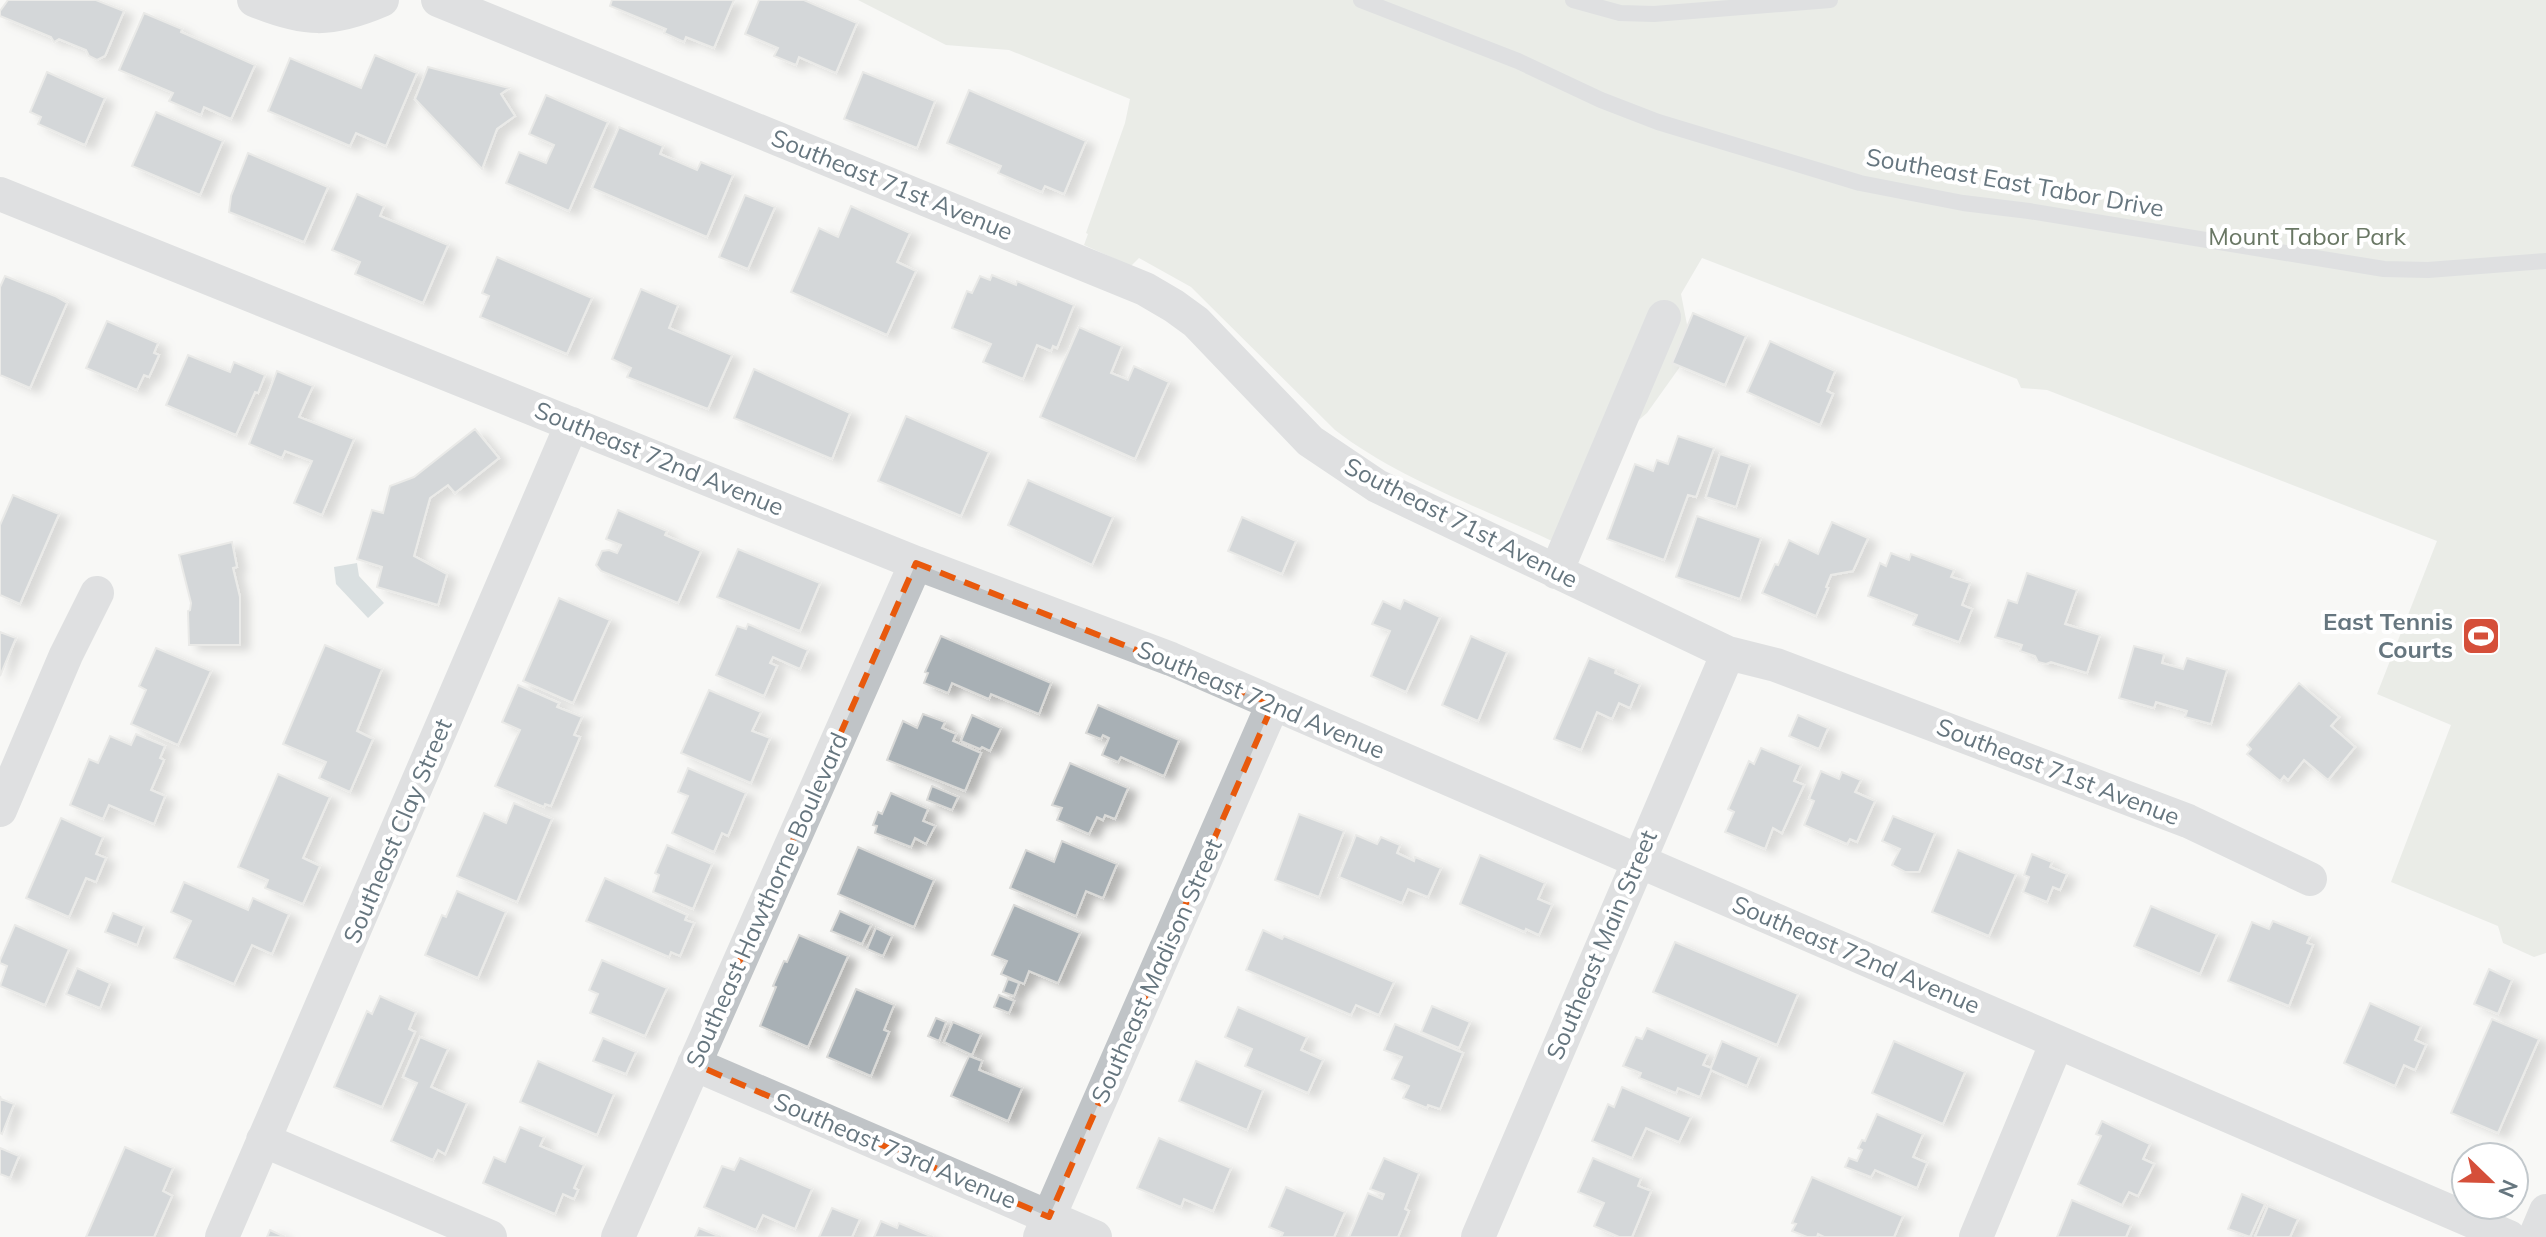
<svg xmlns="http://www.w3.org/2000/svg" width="2546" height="1237" viewBox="0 0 2546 1237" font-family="Mulish,sans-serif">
	<defs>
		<filter id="shadow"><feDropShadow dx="9" dy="5" stdDeviation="4" flood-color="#0004"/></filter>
	</defs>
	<rect width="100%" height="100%" fill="#f8f8f6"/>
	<path fill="#d9ddd6" d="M858,0H2546V953L2534,957L2503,943L2498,926L2391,882L2451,725L2377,694L2437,541L2047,390L2021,388L2017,379L1702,258L1681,294L1692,350L1647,413L1584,467L1554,542C1482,508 1397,478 1335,430L1191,287L1139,258L1131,266L1084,245L1088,234L1086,233L1125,123L1130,99L1009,50L946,45Z"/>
	<path fill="#b7c4c7" d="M357,563L359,576L384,603L368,618L336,584L334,567Z"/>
	<path fill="#a8b0b5" stroke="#dadad8" stroke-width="2" filter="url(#shadow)" d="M8,0H96L124,11L105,56L97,60L89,56L86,50L59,39L54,42L51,37L0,16V11Z
		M612,0H734L714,48L686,37L684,42L664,33L666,29L610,6Z
		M759,0H804L857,23L836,73L799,57L796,65L774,56L778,48L745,34Z
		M144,13L182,29L181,32L255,65L231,119L204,107L201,115L169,101L173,93L119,70Z
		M375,55L417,73L386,146L356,133L350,146L268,111L290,58L361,88Z
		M428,67L509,88L501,94L515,116L497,129L482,169L415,99Z
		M47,72L105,98L85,145L38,124L41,117L30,112Z
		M863,72L935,101L917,148L844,119Z
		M969,90L1086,141L1064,194L1045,186L1042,192L998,173L1001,166L947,143Z
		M546,95L608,122L569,211L506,183L519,152L546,163L554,145L529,134Z
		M156,112L223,141L200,195L132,166Z
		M619,127L663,146L660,154L697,170L701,162L733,175L707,237L592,188Z
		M248,153L328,187L304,242L229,212L231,196Z
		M357,194L384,206L380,216L448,245L423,303L355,274L360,262L332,250Z
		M745,195L775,207L748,269L719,257Z
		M851,206L910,233L897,262L916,271L887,335L791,292L819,228L838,237Z
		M497,257L592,298L567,354L480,317L489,296L482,293Z
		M992,275L1016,285L1017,281L1074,305L1057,348L1053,346L1051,351L1037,345L1023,379L983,362L991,344L952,328L967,291L972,293L980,276L990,280Z
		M5,276L55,296L67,303L30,388L0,375V287Z
		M641,289L678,305L669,328L732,355L708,409L627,377L631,368L612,359Z
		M1693,313L1746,336L1725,385L1672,363Z
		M107,321L158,343L154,353L159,355L149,377L144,375L137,390L86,368Z
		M1079,327L1122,346L1111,373L1128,380L1134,366L1169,382L1135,459L1040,417Z
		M1770,341L1835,371L1827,391L1833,394L1820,425L1747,392Z
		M188,355L230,372L234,362L265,375L258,393L255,392L236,435L166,405Z
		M754,369L850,413L832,459L734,418Z
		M277,371L313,386L299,417L354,439L322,515L294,503L312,461L285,451L282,458L249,444Z
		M906,416L989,452L961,516L878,481Z
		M475,429L499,458L455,493L448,485L430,498L414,556L447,574L438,605L377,587L382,567L357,559L372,510L383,513L390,486L414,477Z
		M1678,436L1714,448L1696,497L1688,495L1664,560L1607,539L1635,464L1653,471L1657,460L1668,464Z
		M1720,454L1750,464L1736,507L1706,497Z
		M1028,480L1113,517L1092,565L1008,525Z
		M13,495L59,514L20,604L0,595V525Z
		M618,510L667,531L665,535L701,551L678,603L601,571L596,565L602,551L609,550L617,553L621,545L606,539Z
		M1697,516L1761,538L1740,599L1676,577Z
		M1242,517L1296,541L1282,574L1228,551Z
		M1832,522L1868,538L1853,571L1831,575L1826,587L1828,588L1816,616L1762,593L1775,564L1778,565L1789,540L1818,554Z
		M232,542L237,567L233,568L240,597V645H189L188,611L190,610L191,603L179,555Z
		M738,549L820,583L800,631L717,597Z
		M1891,553L1909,560L1911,554L1954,570L1951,577L1970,583L1962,605L1972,609L1959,642L1913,625L1917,615L1868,596L1880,563L1886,566Z
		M2027,573L2077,590L2065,624L2100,635L2087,673L2051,662L2046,664L2038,662L2035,656L2020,651L2022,645L1995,637L2008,600L2017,603Z
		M559,598L610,620L573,703L523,681Z
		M1404,600L1440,617L1406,692L1371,676L1390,631L1372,624L1383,601L1400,609Z
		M748,624L808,650L800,669L773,657L770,663L777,666L764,696L716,675L737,626L746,629Z
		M0,632L16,638L0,676Z
		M941,636L1051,683L1039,714L991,694L989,699L952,683L948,693L924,683L928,673L925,672Z
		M1471,636L1507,652L1478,721L1442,705Z
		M325,645L382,669L357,731L373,739L350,792L319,778L326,762L283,744Z
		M2134,646L2164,654L2162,663L2183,669L2187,658L2227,670L2211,724L2185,717L2187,711L2156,702L2154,708L2119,698Z
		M156,648L211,671L178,745L131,724L146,690L139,686Z
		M1589,658L1616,669L1615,673L1640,684L1630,708L1619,703L1612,719L1597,712L1581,750L1554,739Z
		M2299,683L2339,717L2331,726L2355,747L2328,780L2304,760L2288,780L2284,776L2280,781L2247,754L2251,749L2247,745Z
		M518,685L559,703L557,707L582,717L574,735L580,737L551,806L545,804L544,807L495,786L520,730L502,722Z
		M709,690L761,712L752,731L770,738L751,783L681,753Z
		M1098,705L1179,740L1164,776L1121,757L1118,762L1102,755L1109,738L1103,735L1101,739L1086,733Z
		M923,714L945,722L942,728L956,734L953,741L981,753L965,791L887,760L903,721L917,728Z
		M972,715L1001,728L990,751L982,747L980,749L961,741Z
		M1798,715L1828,728L1819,749L1789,736Z
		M136,734L165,746L160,758L164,760L151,790L165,796L154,824L109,805L103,819L70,805L89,759L98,763L110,736L131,745Z
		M1761,748L1801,765L1794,781L1804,785L1782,833L1773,828L1765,849L1725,832L1734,812L1728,809L1749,761L1754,764Z
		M1070,763L1128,788L1115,819L1105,815L1103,820L1097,817L1089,834L1057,820L1062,808L1052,805Z
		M688,768L746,793L728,836L722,833L714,852L672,833L688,796L678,792Z
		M1821,771L1839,779L1842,772L1861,780L1855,792L1875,801L1857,842L1850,839L1847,844L1804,825L1814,801L1809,799Z
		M278,774L330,797L303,858L320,866L303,904L265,888L268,880L238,867Z
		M932,786L958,797L952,810L927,800Z
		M891,793L928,809L923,821L935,826L926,844L915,838L911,847L875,833L877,826L873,825L878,812L882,814Z
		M514,803L552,819L517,902L457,876L484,813L506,823Z
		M1299,814L1344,831L1319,897L1275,880Z
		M1893,816L1935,833L1919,872H1905L1892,865L1900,849L1882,841Z
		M61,818L103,837L96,854L106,858L96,882L86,878L69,917L26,898Z
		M1356,835L1377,844L1381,837L1400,845L1397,853L1414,861L1415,857L1441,868L1428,897L1408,889L1402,903L1339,877Z
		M1062,841L1117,864L1103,898L1086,891L1076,916L1010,888L1026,850L1054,862Z
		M667,845L712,864L693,909L653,892L659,875L655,873Z
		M858,847L934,880L914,927L838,894Z
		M1958,850L2016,874L1989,936L1932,912Z
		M2032,854L2052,862L2050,867L2067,874L2060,890L2053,887L2047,902L2023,892L2029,877L2024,875Z
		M1480,855L1545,883L1538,899L1552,905L1539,935L1526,929L1525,932L1460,904Z
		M605,878L687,915L685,920L694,923L680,956L671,952L669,957L586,921Z
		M184,882L248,910L253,898L289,914L272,954L252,945L234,984L174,958L191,921L171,912Z
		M457,891L506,912L478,978L425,955L442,915L446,917Z
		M1014,905L1080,933L1058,983L1029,971L1024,984L1001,974L1007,961L992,955Z
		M2151,906L2217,934L2200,974L2134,946Z
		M840,911L871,925L862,944L831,931Z
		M113,913L144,926L137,945L105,932Z
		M2273,921L2310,936L2307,943L2313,945L2289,1006L2228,981L2252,922L2269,929Z
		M15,925L69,949L45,1005L0,986L7,966L0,963V960Z
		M876,928L892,936L883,956L867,949Z
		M1263,930L1282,939L1284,936L1394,982L1379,1015L1356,1005L1351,1015L1246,970Z
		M799,935L848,956L808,1047L760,1026L776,987L773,986L784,961L787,962Z
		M1675,942L1798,994L1777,1045L1653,992Z
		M602,960L667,988L645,1036L590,1013L598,994L589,990Z
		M77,968L110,983L100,1008L66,994Z
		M2489,969L2512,980L2498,1014L2474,1004Z
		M1008,979L1019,983L1014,996L1003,992Z
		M856,989L894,1005L884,1030L889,1032L871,1076L827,1057Z
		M999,995L1014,1001L1009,1013L994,1007Z
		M380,996L416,1012L409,1029L415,1032L382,1107L334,1087L367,1011L372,1014Z
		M2370,1003L2421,1026L2415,1040L2426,1045L2415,1070L2404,1065L2395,1086L2344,1063Z
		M1432,1006L1470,1022L1459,1048L1421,1032Z
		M1238,1007L1307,1037L1301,1050L1323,1060L1308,1093L1245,1066L1252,1049L1225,1037Z
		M936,1018L946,1022L939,1041L928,1036Z
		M2492,1019L2539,1039L2498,1133L2451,1113Z
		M953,1022L981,1034L972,1055L944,1042Z
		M1395,1024L1463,1053L1440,1109L1428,1105L1427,1108L1403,1098L1409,1086L1392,1079L1402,1057L1384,1050Z
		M1647,1028L1708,1054L1703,1065L1711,1068L1722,1041L1759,1057L1747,1086L1711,1070L1700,1097L1678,1088L1676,1093L1639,1078L1641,1073L1623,1066L1636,1037L1642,1039Z
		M420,1037L448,1049L431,1087L467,1103L445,1154L438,1150L433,1160L391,1141L417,1083L403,1077Z
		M603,1038L636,1052L626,1074L593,1061Z
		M1894,1041L1965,1072L1943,1124L1872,1093Z
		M969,1056L982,1061L979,1070L1022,1088L1008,1121L951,1096Z
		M538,1061L614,1094L597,1135L520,1102Z
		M1196,1061L1263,1090L1247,1130L1179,1101Z
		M1622,1087L1691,1117L1679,1142L1646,1128L1632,1158L1592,1141L1608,1104L1614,1107Z
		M0,1096L1,1099L14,1104L2,1134L0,1133Z
		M1877,1114L1923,1134L1913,1157L1927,1163L1917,1188L1875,1170L1871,1177L1845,1167L1849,1158L1857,1161L1862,1150L1858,1148L1862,1140L1865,1141Z
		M2102,1121L2150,1144L2143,1159L2154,1164L2138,1196L2129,1192L2122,1205L2078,1184L2101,1136L2096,1134Z
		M520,1127L544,1137L540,1146L584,1165L574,1188L578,1190L574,1199L563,1194L555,1214L483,1183L494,1157L505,1162Z
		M1159,1138L1231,1168L1213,1211L1184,1199L1181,1207L1137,1188Z
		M125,1147L173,1168L163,1191L172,1196L154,1237H86Z
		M0,1148L19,1156L10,1178L0,1174Z
		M740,1158L812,1189L795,1229L763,1215L756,1230L704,1207L722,1166L734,1170Z
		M1384,1158L1419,1173L1405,1209L1409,1211L1398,1237H1349L1368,1193L1382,1199L1384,1194L1370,1189Z
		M1593,1158L1641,1178L1638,1186L1651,1191L1632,1237H1619L1594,1226L1604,1203L1578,1192Z
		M1812,1177L1903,1216L1894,1237H1824L1818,1234L1817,1237H1807L1792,1231L1796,1224L1792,1223Z
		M1286,1187L1345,1212L1334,1237H1281L1283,1233L1269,1227Z
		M2242,1194L2265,1204L2250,1237L2228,1229Z
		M2072,1200L2131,1225L2126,1237H2057Z
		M2268,1206L2298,1219L2290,1237H2255Z
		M832,1208L860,1219L852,1237H819Z
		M881,1221L897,1228L899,1223L933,1237H874Z
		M699,1228L721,1237H695Z
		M270,1230L285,1237H267Z"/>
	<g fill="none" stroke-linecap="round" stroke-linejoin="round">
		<path stroke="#c0c4c7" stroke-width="16" d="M1361,0L1518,61L1601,100L1658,122L1860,183L1963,203L2029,211L2384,269L2428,270L2546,261
			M1573,0L1620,13L1654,14L1830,0"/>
		<path stroke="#c0c4c7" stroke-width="34" d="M254,0C305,21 331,22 382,0
			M438,0L1145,289L1174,306L1196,322L1310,441L1377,486L1728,653L1776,665L2188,821L2310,879
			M0,194L916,563L1171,659L2509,1237
			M1556,572L1664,317
			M0,810L66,655L97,593
			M694,1064L1095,1237
			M263,1140L490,1237
			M222,1237L572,424
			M618,1237L916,563
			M1040,1237L1273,704
			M1478,1237L1728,653
			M1976,1237L2057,1042
			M2535,1237L2546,1211"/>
	</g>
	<path d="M0 0H2546V1237H0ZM916,563L1273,704L1049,1217L694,1064Z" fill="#f8f8f6" fill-opacity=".55" fill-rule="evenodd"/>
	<path fill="none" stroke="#e8590c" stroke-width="6" stroke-dasharray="16 10" stroke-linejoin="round" d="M916,563L1273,704L1049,1217L694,1064Z"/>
	<defs>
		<symbol id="stadium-square" viewBox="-11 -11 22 22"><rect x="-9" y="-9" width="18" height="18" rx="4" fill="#d54f3a" stroke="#fff"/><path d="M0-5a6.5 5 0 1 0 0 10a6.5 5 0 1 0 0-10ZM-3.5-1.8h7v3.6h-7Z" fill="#fff"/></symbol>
	</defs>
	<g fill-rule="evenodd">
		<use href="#stadium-square" x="2459" y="614" width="44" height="44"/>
	</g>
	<g text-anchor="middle" stroke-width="8" stroke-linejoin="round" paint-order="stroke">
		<g font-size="24" fill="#66767f" stroke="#fff">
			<text transform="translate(2015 183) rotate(10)" y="8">Southeast East Tabor Drive</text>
			<text transform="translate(892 185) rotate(22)" y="8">Southeast 71st Avenue</text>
			<text transform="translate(659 459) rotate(22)" y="8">Southeast 72nd Avenue</text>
			<text transform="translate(1461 523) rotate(27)" y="8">Southeast 71st Avenue</text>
			<text transform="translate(1261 700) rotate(23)" y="8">Southeast 72nd Avenue</text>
			<text transform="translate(2058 772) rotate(21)" y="8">Southeast 71st Avenue</text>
			<text transform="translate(398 831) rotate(-67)" y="8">Southeast Clay Street</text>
			<text transform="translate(767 900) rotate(-66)" y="8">Southeast Hawthorne Boulevard</text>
			<text transform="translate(1602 945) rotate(-67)" y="8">Southeast Main Street</text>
			<text transform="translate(1856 955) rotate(23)" y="8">Southeast 72nd Avenue</text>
			<text transform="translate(1157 971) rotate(-66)" y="8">Southeast Madison Street</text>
			<text transform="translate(895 1151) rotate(23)" y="8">Southeast 73rd Avenue</text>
		</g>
		<g font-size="24" fill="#697764" stroke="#fff">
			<text x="2307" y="245">Mount Tabor Park</text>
		</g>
		<g font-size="24" font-weight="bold" fill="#66767f" stroke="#fff" text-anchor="end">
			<text x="2453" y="630">East Tennis<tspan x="2453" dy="28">Courts</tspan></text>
		</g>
	</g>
	<g transform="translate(2490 1181) rotate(113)"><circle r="38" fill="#ffffff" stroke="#c2c8cc" stroke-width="2"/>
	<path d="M0-6L14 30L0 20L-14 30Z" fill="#d54f3a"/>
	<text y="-12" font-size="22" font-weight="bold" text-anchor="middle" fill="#66767f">N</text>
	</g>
</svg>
